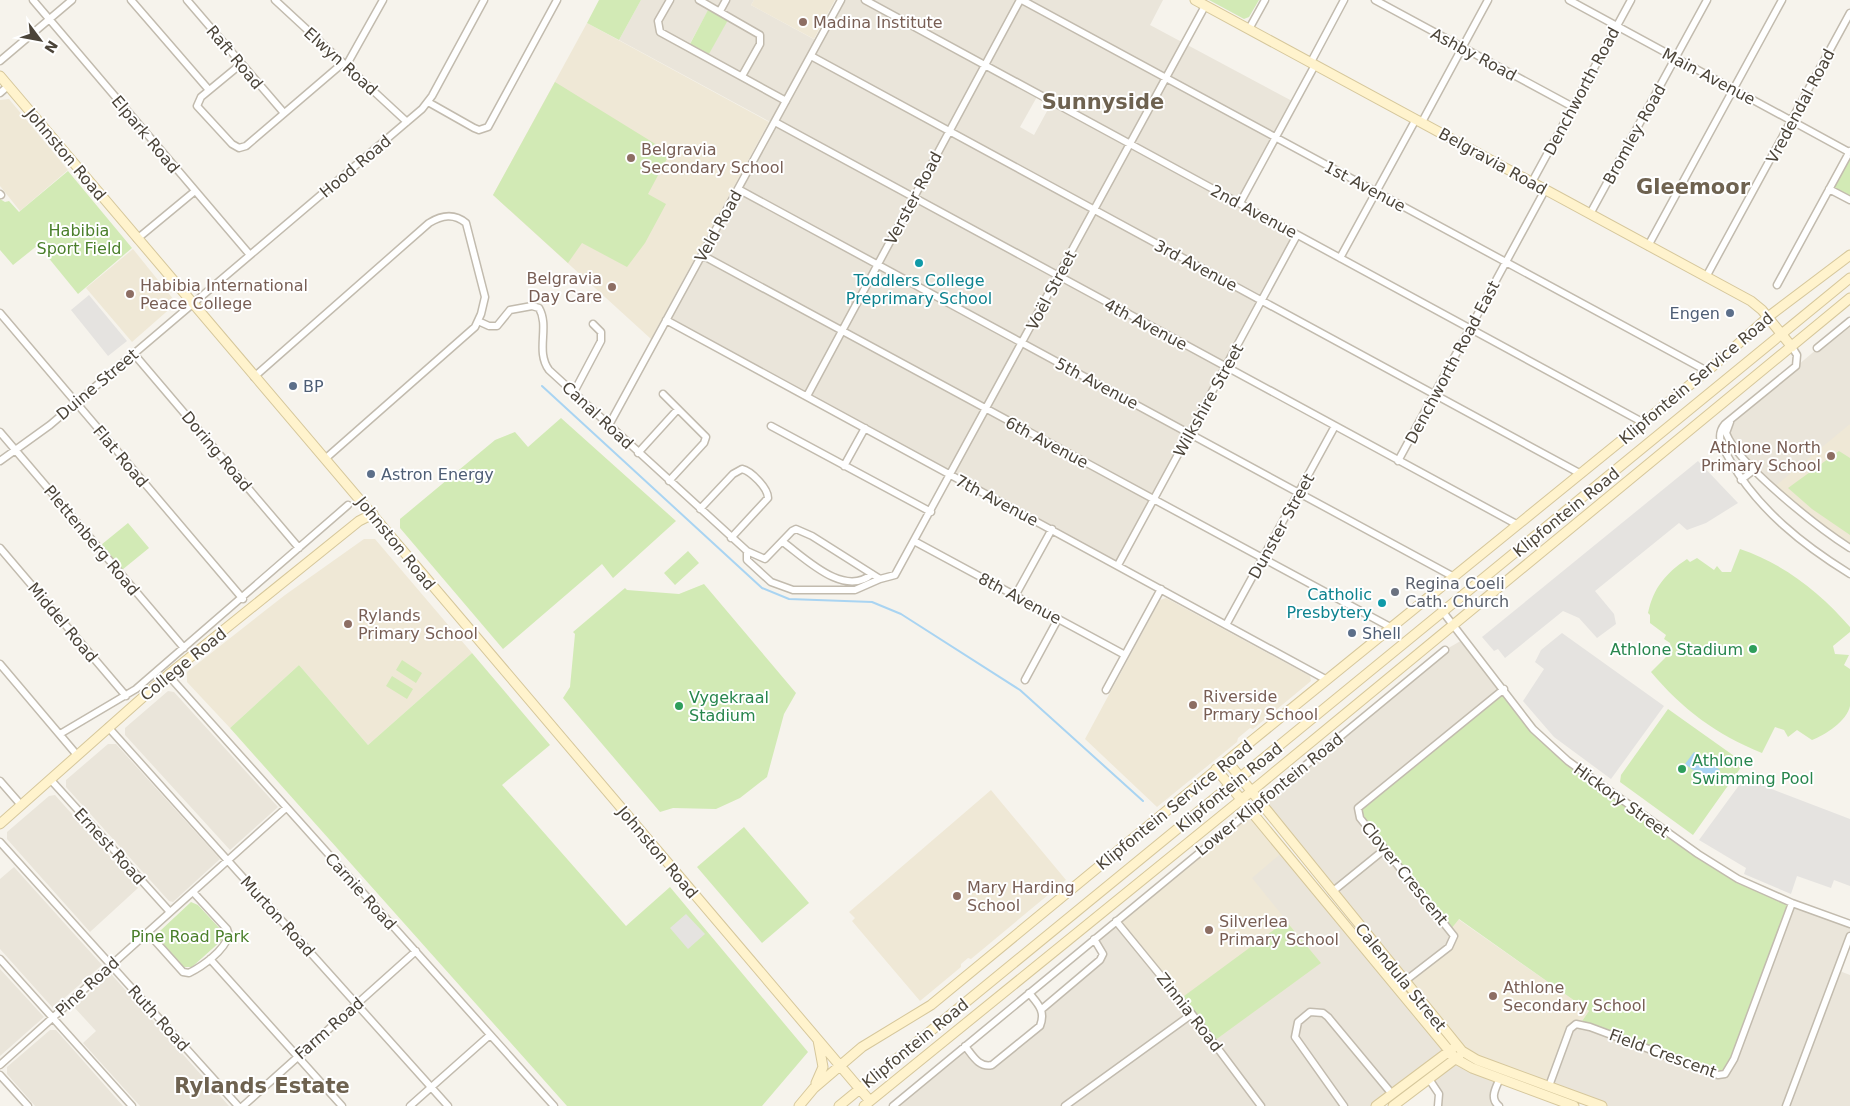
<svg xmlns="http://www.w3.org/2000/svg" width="1850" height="1106" viewBox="0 0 1850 1106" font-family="'DejaVu Sans',sans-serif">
	<rect width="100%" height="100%" fill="#f6f3ec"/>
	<path fill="#eae5da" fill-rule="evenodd" d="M641,0H754L751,5L819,42L842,0H1163L1150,25L1294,102L1239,204L1297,235L1117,565L667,321L774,124L619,40ZM710,7L729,17L707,57L688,47ZM1038,95L1052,102L1034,135L1020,127Z
		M1850,321V548L1820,527L1739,453L1726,429L1727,425Z
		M1464,639L1504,689L1364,802L1454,938L1405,981L1260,801L1445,650Z
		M168,691L174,692L278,807L230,850L125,735V728Z
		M108,744H116L220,859L173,902L169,901L66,787V780Z
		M55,795L138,888L90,932L7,839V832L49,796Z
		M1250,809L1449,1052L1376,1106H898L965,1046L986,1066L1040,1026L1042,1009L1103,954L1094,939Z
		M14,867L102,965L53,1008L0,949V879Z
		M1792,903L1850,924V936L1837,970L1850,975V1106H1602L1549,1086L1570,1029Z
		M0,969L44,1017L0,1056Z
		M111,974L229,1106H140L83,1043L96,1031L74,1007Z
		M50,1030H56L123,1106H35L7,1074V1067Z
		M1456,1059L1500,1078L1494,1091L1499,1106H1438L1439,1096L1429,1079Z"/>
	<path fill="#efe8d6" d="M754,0H835L814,39L751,5Z
		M587,23L769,122L651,339L493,195Z
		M9,99L68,170L20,211L0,186V100Z
		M133,249L174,300L173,306L132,342L86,288Z
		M1850,424V548L1773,488Z
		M364,539H375L472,653L368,745L299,665L230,728L187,682V672L285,595Z
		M1166,598L1310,676L1311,681L1253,729L1250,728L1238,738L1237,742L1157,807L1085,739L1160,600Z
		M991,790L1066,880L971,959L968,958L961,964V967L920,1001L852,921L855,918L849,912Z
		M1250,809L1285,850L1252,878L1321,963L1214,1041L1116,921Z
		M1458,919L1589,1011L1580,1024L1573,1026L1549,1086L1462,1051L1405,981L1452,944L1451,929Z"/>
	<path fill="#d2eab5" d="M599,0H641L619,40L587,23Z
		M1209,0H1259L1249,17L1244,19Z
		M708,10L728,20L709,54L690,44Z
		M555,82L670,153L648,194L666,204L645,243L627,267L582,243L568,263L493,195Z
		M1850,157V197L1833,188Z
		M68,171L132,248L78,294L38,245L13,265L0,250V199L5,202L9,201L19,212Z
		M561,418L676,521L613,578L602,564L503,649L400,528V519L495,440L515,432L528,447Z
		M1839,451L1850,458V535L1812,509L1788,488Z
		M128,523L149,548L122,570L101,545Z
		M1740,549C1784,564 1820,592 1850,627V632L1833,646L1835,654L1849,655L1844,665L1850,669C1850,681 1850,694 1850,706C1847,721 1825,735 1812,740L1797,730L1788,737L1784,730L1775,727L1762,753C1717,735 1682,709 1651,672L1672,651L1670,643L1664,639L1666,635L1650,623V615L1648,613C1653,588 1666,573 1687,559L1690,562L1697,558L1714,570L1717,566L1722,572H1731Z
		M688,551L699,563L675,585L664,573Z
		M704,584L796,693L784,714L767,777L740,798L716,809L673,808L660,812L563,698L570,687L575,634L573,632L625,588L627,590L679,594Z
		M472,653L550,745L502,785L626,926L670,887L808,1052L762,1106H567L230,728L299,665L368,745Z
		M402,660L422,673L416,683L396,670Z
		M392,676L413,689L407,699L386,686Z
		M1504,689L1544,740L1715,866L1792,903L1725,1074L1580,1024L1589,1011L1459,919L1451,929L1360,818L1358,808Z
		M1668,709L1744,763L1693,835L1620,782L1621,775Z
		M744,827L809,903L762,943L697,867Z
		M191,902L198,905L223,932L222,940L192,967H184L159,939L160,931Z
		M1286,921L1321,963L1214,1041L1180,999Z"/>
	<path fill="#e5e3e0" d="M89,295L127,341L108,356L71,310Z
		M1698,461L1738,503L1706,523L1687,530L1679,523L1595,591L1614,614L1616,624L1597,638L1579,618L1563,611L1505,658L1498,649L1494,651L1482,637Z
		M1562,633L1664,706L1611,779L1554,737L1523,701L1544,669L1535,662L1541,650Z
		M1748,773L1769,788L1850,819V886L1834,880L1831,888L1797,876L1791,894L1744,874L1746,868L1699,840Z
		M686,914L705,934L688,949L670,928Z"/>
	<path fill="#a9d4f2" d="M1694,752L1720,770L1711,783L1685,764Z"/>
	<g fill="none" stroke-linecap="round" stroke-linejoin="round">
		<path stroke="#a9d4f2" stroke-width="2" d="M542,386L762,588L789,599L872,602L901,614L1020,690L1143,801"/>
		<defs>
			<path id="street" d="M33,0L250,255
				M131,0L209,90
				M187,0L284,113
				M275,0L407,122
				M670,0L658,21L660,32L786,101
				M699,0L760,35V44L742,76
				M865,0L1644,423
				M1022,0L1707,371
				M1375,0L1573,107
				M1569,0L1849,152
				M720,11L726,0
				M1249,29L1265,0
				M811,56L1581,474
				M0,61L72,0
				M1311,62L1344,0
				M241,64L201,97L197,106L232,144L239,148L246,146L343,63
				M346,66L383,0
				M0,93L8,86
				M428,102L474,128L479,130L488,127L557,0
				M775,122L1518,525
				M1422,122L1488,0
				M1532,182L1631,0
				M738,189L1454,577
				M1829,189L1850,200
				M0,194L1,195
				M1240,203L1315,65
				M1590,214L1707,0
				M137,239L195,191
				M1648,246L1782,0
				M702,255L1392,628
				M1340,258L1416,119
				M1706,277L1850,13
				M1777,285L1850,151
				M0,313L243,599
				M666,320L1327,680
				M478,321L489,326H497L510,310L532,306L539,308C550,327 535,351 549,370L747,551L765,559L792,531L796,529L812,536L880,579L895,575L1205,6
				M1792,347L1797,355L1796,366L1725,424C1714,437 1724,449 1731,462C1759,510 1803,545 1850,574
				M1817,348L1850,321
				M134,354L299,548
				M254,377L429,223C442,215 454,213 466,223L485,297L481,314L475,327L325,459
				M574,392L601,341V332L593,324
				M663,394L706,437L704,443L669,481
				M807,396L1020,0
				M1730,422L1726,433C1738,465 1820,529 1850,548
				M609,425L841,0
				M771,426L931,512
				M0,432L184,648
				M638,453L678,409
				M0,461L50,425L422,109L432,96L484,0
				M1398,461L1545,190
				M844,466L865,428
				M1741,480L1755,469
				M700,509L733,474L742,469C751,471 768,488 768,498L731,538
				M914,541L1125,655
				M783,542C805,558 844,598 872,574
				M0,548L126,696
				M747,551V560L771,582L793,590H855L880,579
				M1118,565L1297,235
				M1015,596L1052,529
				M1443,612L1533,729L1568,761L1698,854L1738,879L1792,903L1850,924
				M1226,625L1335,426
				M0,664L77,755
				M168,675L554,1106
				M1025,680L1058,619
				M1106,690L1161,589
				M108,727L448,1106
				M60,734L136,689L348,505
				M50,779L170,912
				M0,781L21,805
				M0,842L238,1106
				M1332,892L1385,849
				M1116,921L1192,1014L1261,1106
				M148,933L183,972L189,973C203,966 224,951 229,935L227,929L193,892
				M0,959L132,1106
				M210,959L342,1106
				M1405,981L1449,947L1454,936L1360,818L1358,808L1504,689
				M1042,1009L1100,960L1103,954L1094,939
				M965,1046C973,1056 979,1068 992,1065L1040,1026C1046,1011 1038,1004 1029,993
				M0,1065L286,808
				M0,1075L28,1106
				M1429,1079L1439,1094L1438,1106
				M1549,1086L1570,1029L1576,1024L1590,1027L1718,1075L1725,1074L1734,1059L1792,903
				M243,1106L416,951
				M410,1106L490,1035
				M893,1106L1445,650
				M1065,1106L1192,1014
				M1344,1106L1295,1037L1298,1022L1310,1012L1323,1013L1328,1017L1392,1094
				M1499,1106C1489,1098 1496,1088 1500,1078
				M1786,1106L1850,936"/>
			<path id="secondary" d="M1195,0L1751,301L1762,310L1792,347
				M0,76L870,1101
				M1227,761L1462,1051L1477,1060L1602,1106
				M1216,769L1456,1059L1472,1068L1574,1106
				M0,824L168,675L359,521L373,514
				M816,1083L823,1067L818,1040
				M799,1106L814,1088L862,1047L931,1005L1233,756L1718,362L1768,317L1850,255
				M839,1106L1850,278
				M864,1106L1242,799L1850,298
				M1376,1106L1452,1049
				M1393,1106L1459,1056"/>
		</defs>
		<use href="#street" stroke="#c2bbae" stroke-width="9"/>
		<use href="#secondary" stroke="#d6c79b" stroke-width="11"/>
		<use href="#street" stroke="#fff" stroke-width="6"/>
		<use href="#secondary" stroke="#fff3cd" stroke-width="9"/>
	</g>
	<g fill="#8d6e63" stroke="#fff" stroke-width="2">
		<circle cx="803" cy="22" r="5"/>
		<circle cx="631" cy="158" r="5"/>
		<circle cx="612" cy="287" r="5"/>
		<circle cx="130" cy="294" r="5"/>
		<circle cx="1831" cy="456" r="5"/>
		<circle cx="348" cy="624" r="5"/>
		<circle cx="1193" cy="705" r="5"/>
		<circle cx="957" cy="896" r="5"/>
		<circle cx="1209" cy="930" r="5"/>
		<circle cx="1493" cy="996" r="5"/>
	</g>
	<g fill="#0f9aa8" stroke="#fff" stroke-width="2">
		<circle cx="919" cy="263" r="5"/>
		<circle cx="1382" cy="603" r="5"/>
	</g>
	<g fill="#5c6f8a" stroke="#fff" stroke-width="2">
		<circle cx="1730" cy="313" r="5"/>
		<circle cx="293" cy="386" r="5"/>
		<circle cx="371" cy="474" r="5"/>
		<circle cx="1352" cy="633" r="5"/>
	</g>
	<circle fill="#6b7280" stroke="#fff" stroke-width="2" cx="1395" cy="592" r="5"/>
	<g fill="#2e9e5b" stroke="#fff" stroke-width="2">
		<circle cx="1753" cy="649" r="5"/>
		<circle cx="679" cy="706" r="5"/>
		<circle cx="1682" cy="769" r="5"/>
	</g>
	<g text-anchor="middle" stroke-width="4" stroke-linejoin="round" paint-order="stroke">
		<g font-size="16" fill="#785e54" stroke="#fff" text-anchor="start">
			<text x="813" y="28">Madina Institute</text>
			<text x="641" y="155">Belgravia<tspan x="641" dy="18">Secondary School</tspan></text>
			<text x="602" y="284" text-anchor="end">Belgravia<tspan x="602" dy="18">Day Care</tspan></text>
			<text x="140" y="291">Habibia International<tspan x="140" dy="18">Peace College</tspan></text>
			<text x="1821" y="453" text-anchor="end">Athlone North<tspan x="1821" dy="18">Primary School</tspan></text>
			<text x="358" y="621">Rylands<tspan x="358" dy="18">Primary School</tspan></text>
			<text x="1203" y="702">Riverside<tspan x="1203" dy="18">Prmary School</tspan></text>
			<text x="967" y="893">Mary Harding<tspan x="967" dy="18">School</tspan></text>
			<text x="1219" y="927">Silverlea<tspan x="1219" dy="18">Primary School</tspan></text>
			<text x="1503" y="993">Athlone<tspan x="1503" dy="18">Secondary School</tspan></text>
		</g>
		<g font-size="16" fill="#4b4439" stroke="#fff">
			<text transform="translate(1474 54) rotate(28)" y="6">Ashby Road</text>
			<text transform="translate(235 57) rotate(50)" y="6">Raft Road</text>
			<text transform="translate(341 61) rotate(42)" y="6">Elwyn Road</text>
			<text transform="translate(1709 76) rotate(28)" y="6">Main Avenue</text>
			<text transform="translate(1581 91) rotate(-62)" y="6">Denchworth Road</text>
			<text transform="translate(1800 106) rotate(-62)" y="6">Vredendal Road</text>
			<text transform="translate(146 134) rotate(50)" y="6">Elpark Road</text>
			<text transform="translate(1634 134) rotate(-61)" y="6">Bromley Road</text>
			<text transform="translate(66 154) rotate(50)" y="6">Johnston Road</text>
			<text transform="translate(1493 161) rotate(29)" y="6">Belgravia Road</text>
			<text transform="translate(355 166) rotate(-40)" y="6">Hood Road</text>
			<text transform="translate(1365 186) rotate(28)" y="6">1st Avenue</text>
			<text transform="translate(913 198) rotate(-62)" y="6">Verster Road</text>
			<text transform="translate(1254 211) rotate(28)" y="6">2nd Avenue</text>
			<text transform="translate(718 226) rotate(-61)" y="6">Veld Road</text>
			<text transform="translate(1196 265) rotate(28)" y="6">3rd Avenue</text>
			<text transform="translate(1051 290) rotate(-62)" y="6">Voël Street</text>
			<text transform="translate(1146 324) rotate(28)" y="6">4th Avenue</text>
			<text transform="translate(1452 362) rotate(-62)" y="6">Denchworth Road East</text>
			<text transform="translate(1696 378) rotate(-40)" y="6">Klipfontein Service Road</text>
			<text transform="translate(1097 383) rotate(28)" y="6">5th Avenue</text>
			<text transform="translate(97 384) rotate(-40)" y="6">Duine Street</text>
			<text transform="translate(1208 400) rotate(-61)" y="6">Wilkshire Street</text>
			<text transform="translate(598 415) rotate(43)" y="6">Canal Road</text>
			<text transform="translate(1047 442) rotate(28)" y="6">6th Avenue</text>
			<text transform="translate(217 451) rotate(50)" y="6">Doring Road</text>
			<text transform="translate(121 456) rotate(50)" y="6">Flat Road</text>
			<text transform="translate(997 500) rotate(28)" y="6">7th Avenue</text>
			<text transform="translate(1566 512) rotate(-39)" y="6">Klipfontein Road</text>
			<text transform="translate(1281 526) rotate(-61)" y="6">Dunster Street</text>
			<text transform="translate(92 540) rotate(50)" y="6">Plettenberg Road</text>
			<text transform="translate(396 543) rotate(51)" y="6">Johnston Road</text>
			<text transform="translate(1020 598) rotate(28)" y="6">8th Avenue</text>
			<text transform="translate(63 622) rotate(50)" y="6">Middel Road</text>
			<text transform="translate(183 664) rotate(-39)" y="6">College Road</text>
			<text transform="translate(1229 787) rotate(-39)" y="6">Klipfontein Road</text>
			<text transform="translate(1269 794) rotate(-39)" y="6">Lower Klipfontein Road</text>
			<text transform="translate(1622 800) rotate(36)" y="6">Hickory Street</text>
			<text transform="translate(1174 805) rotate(-39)" y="6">Klipfontein Service Road</text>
			<text transform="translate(110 846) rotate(48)" y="6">Ernest Road</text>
			<text transform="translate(658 852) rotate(50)" y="6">Johnston Road</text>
			<text transform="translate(1405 873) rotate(51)" y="6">Clover Crescent</text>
			<text transform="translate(361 891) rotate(48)" y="6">Carnie Road</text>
			<text transform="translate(278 916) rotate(48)" y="6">Murton Road</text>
			<text transform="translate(1401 977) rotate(51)" y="6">Calendula Street</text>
			<text transform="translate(87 986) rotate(-42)" y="6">Pine Road</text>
			<text transform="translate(1190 1012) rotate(52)" y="6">Zinnia Road</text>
			<text transform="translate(159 1018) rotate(48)" y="6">Ruth Road</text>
			<text transform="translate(329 1028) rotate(-41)" y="6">Farm Road</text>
			<text transform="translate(915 1043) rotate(-39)" y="6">Klipfontein Road</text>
			<text transform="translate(1663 1053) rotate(20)" y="6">Field Crescent</text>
		</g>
		<g font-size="16" fill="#4a7f2a" stroke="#fff">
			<text x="79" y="236">Habibia<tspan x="79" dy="18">Sport Field</tspan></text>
			<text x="190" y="942">Pine Road Park</text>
		</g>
		<g font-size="16" fill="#0d838f" stroke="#fff">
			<text x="919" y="286">Toddlers College<tspan x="919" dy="18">Preprimary School</tspan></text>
			<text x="1372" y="600" text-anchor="end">Catholic<tspan x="1372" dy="18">Presbytery</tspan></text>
		</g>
		<g font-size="16" fill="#4e5e75" stroke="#fff" text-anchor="start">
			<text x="1720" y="319" text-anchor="end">Engen</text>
			<text x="303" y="392">BP</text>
			<text x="381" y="480">Astron Energy</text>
			<text x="1362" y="639">Shell</text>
		</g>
		<g font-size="16" fill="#5b616d" stroke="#fff" text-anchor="start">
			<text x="1405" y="589">Regina Coeli<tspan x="1405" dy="18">Cath. Church</tspan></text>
		</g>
		<g font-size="16" fill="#27864d" stroke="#fff" text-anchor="start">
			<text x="1743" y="655" text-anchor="end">Athlone Stadium</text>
			<text x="689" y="703">Vygekraal<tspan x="689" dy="18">Stadium</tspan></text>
			<text x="1692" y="766">Athlone<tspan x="1692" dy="18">Swimming Pool</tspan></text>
		</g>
		<g font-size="21" font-weight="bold" fill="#6e6250" stroke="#fff">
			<text x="1103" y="109">Sunnyside</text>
			<text x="1693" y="194">Gleemoor</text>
			<text x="262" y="1093">Rylands Estate</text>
		</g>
	</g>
	<g transform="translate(40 40) rotate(122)" stroke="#ffffff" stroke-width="4" paint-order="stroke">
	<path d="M0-4L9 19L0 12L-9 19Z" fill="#4b4439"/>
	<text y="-8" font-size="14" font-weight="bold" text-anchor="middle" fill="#4b4439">N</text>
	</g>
</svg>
